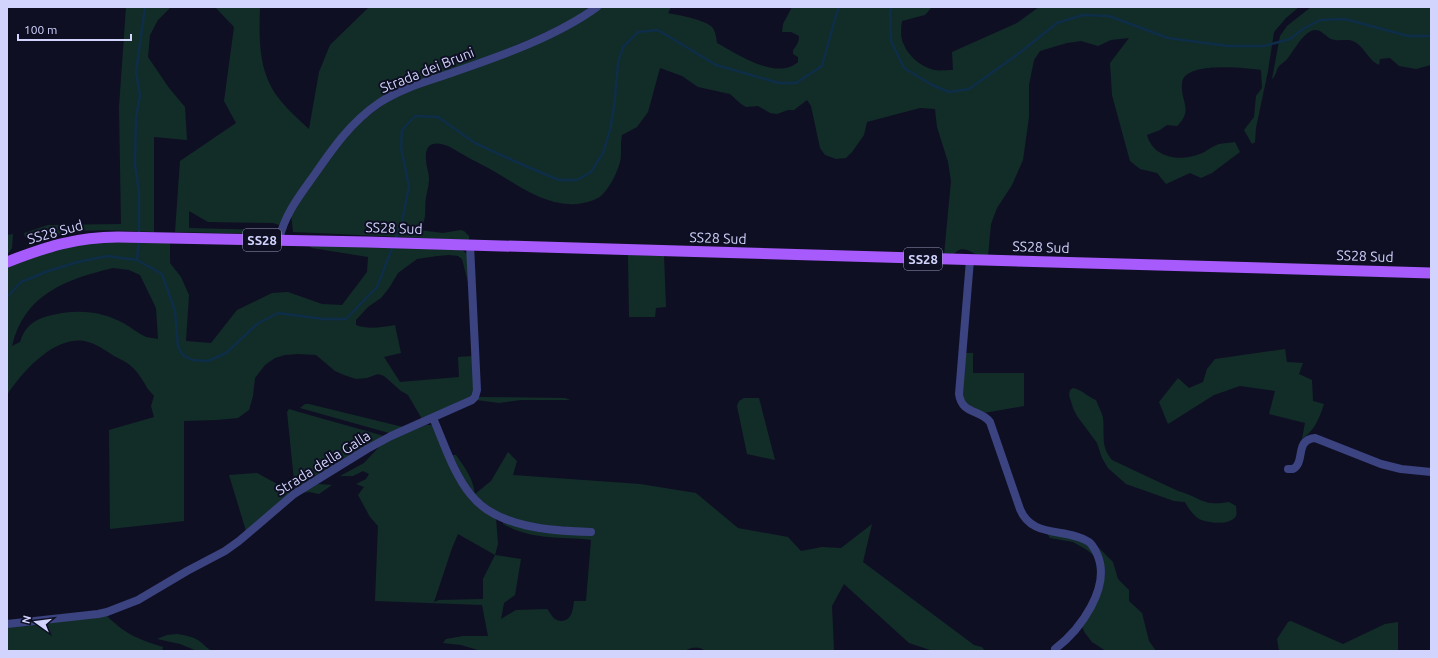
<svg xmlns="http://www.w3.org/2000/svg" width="1438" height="658" viewBox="0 0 1438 658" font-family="Ubuntu,sans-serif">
	<rect width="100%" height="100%" fill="#0f0f23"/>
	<path fill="#122d28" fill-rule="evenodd" d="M126,7H171L158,20L150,35L148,57L169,88L185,107L187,140L154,137V232C126,231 94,228 67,233C54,235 35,246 25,237L24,233L48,225L121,224L119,107Z
		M215,7H260C259,40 258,73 280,100C289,111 299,120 309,129L319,72L330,45L369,7H593L582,15L533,38L373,104L286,212L279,225L273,223L208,222L189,211V228L266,230L271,234L175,232L180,161L236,123L224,101L234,27Z
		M602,7H671L668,13C678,15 707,20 713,28C716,33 716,38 717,43C737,54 777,81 798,62V57L793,54V50C797,45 799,42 799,36L791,32H782L783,24L792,7H932L925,15L902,21C901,28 900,38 904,45C909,57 922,67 934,70C940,71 947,70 953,70L952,52L1017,23L1039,7H1299L1286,18L1274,32L1268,71L1256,128L1255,142L1252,144L1244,130L1254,117L1256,96L1262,88L1261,70C1245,68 1184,61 1182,83C1180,101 1194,110 1177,126L1167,125L1160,130L1147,135C1153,158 1180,162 1200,154C1206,152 1212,146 1219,144C1224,143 1230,143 1235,142L1240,152L1212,173L1201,178L1190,173L1166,184L1157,173L1140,169L1130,161L1112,95L1110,63L1129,38L1111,40L1098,46L1081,41L1067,43L1040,51L1034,60L1029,85V117L1023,160L1012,185L997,208L991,224L988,256C985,256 981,257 978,255C969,252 962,244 953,255H944L951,181L948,162L937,127L935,109L920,108L867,122L864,135L852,152L846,158L836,159L825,155L820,148L811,106L807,100L794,110H788L777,114L770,113L758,106L746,107L741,104L730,94L698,87L682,76L660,68L648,112L637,127L622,135C620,144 622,153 620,162C617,173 610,187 602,195C598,199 589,202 583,203C549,210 518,185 490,169C477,162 463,155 450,147C437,141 424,141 426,160C426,166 429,172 429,179C429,185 427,191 426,197C424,209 428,220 419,230L443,233L461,230L464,231L469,236V240L293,232L291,214L341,142L359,123L391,99L578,23Z
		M1311,7H1431V65L1416,69L1399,66L1390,58L1380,59L1379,65C1369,61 1365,48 1355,42C1348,38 1338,42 1331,39C1325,36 1322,30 1315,30C1305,30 1294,50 1288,58C1286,61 1282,63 1279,66C1276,70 1276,76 1272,79L1280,36L1287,26Z
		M13,234L12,248L7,255V235Z
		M170,241V263L181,277L189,295L186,341L211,343L237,310L272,293L288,292L322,304L342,305L367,272L368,257L312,248L307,245L462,250L467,254L469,286L462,259L458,256L449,255L437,256L417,259L398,273L389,288L381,298L368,307L356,320V325C368,330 383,327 395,325L401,353L384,357L400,382L459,377L458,357L472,356L474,387L471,396L422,419L408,395L401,391L384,376L378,374L367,378L356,379L344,375L335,371L316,355L298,354L285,355L275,358L265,365L255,378L253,396L249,410L238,418L216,420L184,421V521L110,529L109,430L154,417L151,406L154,396C151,392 147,389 145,384C141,378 138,372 132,367C127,362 120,359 114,356C105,350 95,343 84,341C54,336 22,372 7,395V267L54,249L85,242ZM113,268L129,270L140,275L156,308L158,339C154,338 150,338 146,337C139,334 132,328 125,324C100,310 75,309 48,316C33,320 24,328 20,342L12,346C24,294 67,279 113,268Z
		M628,255L664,256L666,307L656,308L655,317H629Z
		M1285,349L1287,362L1303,363L1299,374L1312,380L1313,401L1324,404C1319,419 1315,430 1302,439L1305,423L1269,414L1275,391L1240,386L1214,395L1168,424L1159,402L1178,378L1189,388L1203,382L1207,369L1215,359Z
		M965,353H973V373H1024V406L984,413L965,404L962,390Z
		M1073,388C1081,389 1088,397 1096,400C1098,406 1102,412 1103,418C1105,436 1100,446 1112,460L1178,491C1201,497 1202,507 1229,502L1236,506C1236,509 1237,513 1236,516C1230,526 1208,523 1199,519C1193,515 1188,508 1185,502L1174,501L1126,484L1108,468L1102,458L1097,443L1077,416L1073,408L1069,395L1070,390Z
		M478,397L565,398L570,400H521L499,403L476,400Z
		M744,398H759L775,460L747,454L737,406L739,401Z
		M305,404H309L403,427L389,433L300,408Z
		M289,409L299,412L384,436L295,490L287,412Z
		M426,425H431L433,426C442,448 457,487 473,503C480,509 488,514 496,518L498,544L495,555L521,559L515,595L504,603L501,619L516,610L547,609C550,612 552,617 555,619C557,620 559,621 561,621C572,621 573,609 574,601H586L591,540C558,536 534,541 503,524V521C531,532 561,534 591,535V529C554,525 503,527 475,495C465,483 459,468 452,455H456C465,468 473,478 475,494L491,481L508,452L517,461L513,475L640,484L696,493L738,528L788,537L801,551L822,547L841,548L872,524L863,562L974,645L982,647L985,651H933L909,643L844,584L832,606L834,651H705C699,646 691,647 685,651H481L461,645L443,643L446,639L463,636H488L482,605L375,601L378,526L370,517L358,495L364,487L356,484L366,479L369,474L363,471L353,476H340L364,463L380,446L392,439ZM458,534L495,555L483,579V599L439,600L434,602L452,548Z
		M257,473L292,492L246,531L229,475Z
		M318,484L332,485L319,494L309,492L301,493Z
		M1046,532L1074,539L1089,546L1097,558L1087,550L1073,542L1050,538Z
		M1094,543L1113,562L1118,579L1129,590V601L1142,613L1149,641L1156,651H1106L1092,642L1085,633L1081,625L1100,591Z
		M106,615C125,634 137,639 163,647L162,651H9L7,648V627Z
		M1291,621L1343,644L1385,624L1398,622V651H1279L1277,639L1288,622Z
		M177,634C183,635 190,636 196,639C202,642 206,648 212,651H197L180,644L157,639L167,635Z"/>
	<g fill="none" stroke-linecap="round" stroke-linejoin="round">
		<path stroke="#0e2d48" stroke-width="2.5" d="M892,7L890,11L891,41L904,68L932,85L949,92L969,89L1018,54L1057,23L1083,15L1109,16L1168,38L1228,46H1264L1290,39L1303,29L1320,20L1345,19L1408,36H1431
			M139,235V194L135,163L136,117L140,96L136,72L145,7
			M395,239L401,226L409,186L401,148L402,130L415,116L438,117L475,143L523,165L559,180H577L591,172L603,153L610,130L614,107L618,63L623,47L638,32L658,30L716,65L779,83H796L822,66L836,15L839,7
			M137,260L139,240
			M7,297L21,282L48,271L78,262L107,256L137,260L162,274L175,311L178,347L183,355L192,360L208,361L226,353L257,324L278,313L323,319H346L377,287L393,246"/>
		<path stroke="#3b4381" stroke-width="8" d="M279,240C284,215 300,195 315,174C333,148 351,122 379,103C401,88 429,81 454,72C501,56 557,36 597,7
			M970,260L959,394C962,415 980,409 990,422L1020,509C1032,539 1066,527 1089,542C1093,545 1095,550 1097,554C1112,587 1080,630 1055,649
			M433,418C444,443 453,473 471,495C497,528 553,531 591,532
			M1288,469H1293C1306,462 1294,440 1315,438L1381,464L1401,469L1431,472
			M7,624L98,614L107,612L138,600L187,571L225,551L239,541L294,494L367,449L391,436L472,400L475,397L477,390L470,245"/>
		<path stroke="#a75bfc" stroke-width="11" d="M7,262C46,247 76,237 118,237L367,242L1431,273"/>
	</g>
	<g text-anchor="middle" stroke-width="4" stroke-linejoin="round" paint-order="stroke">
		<g fill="#0f0f23" stroke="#9899bc" stroke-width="1">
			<rect x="243" y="229" width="38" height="22" rx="3"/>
			<rect x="904" y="248" width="38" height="22" rx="3"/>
		</g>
		<g font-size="13" font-weight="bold" fill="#d2d4fe">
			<text x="262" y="245">SS28</text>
			<text x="923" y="264">SS28</text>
		</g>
		<g font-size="14" fill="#d2d4fe" stroke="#0f0f23">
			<text transform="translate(427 70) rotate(-22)" y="5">Strada dei Bruni</text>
			<text transform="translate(394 228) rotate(2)" y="5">SS28 Sud</text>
			<text transform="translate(55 232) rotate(-15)" y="5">SS28 Sud</text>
			<text transform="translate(718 238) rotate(2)" y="5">SS28 Sud</text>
			<text transform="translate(1041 247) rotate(2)" y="5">SS28 Sud</text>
			<text transform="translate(1365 256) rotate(2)" y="5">SS28 Sud</text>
			<text transform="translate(323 463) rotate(-32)" y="5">Strada della Galla</text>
		</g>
	</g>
	<rect width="1438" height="658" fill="none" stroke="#d2d4fe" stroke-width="16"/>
	<g transform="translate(36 622) rotate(284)" stroke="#0f0f23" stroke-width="3" paint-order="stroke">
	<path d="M0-3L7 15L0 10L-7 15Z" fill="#d2d4fe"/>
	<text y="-6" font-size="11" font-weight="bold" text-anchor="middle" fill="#d2d4fe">N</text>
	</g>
	<path d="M18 34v6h113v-6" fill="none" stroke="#d2d4fe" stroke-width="2"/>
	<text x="24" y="34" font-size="12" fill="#d2d4fe" stroke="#0f0f23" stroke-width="3" paint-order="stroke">100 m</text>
</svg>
